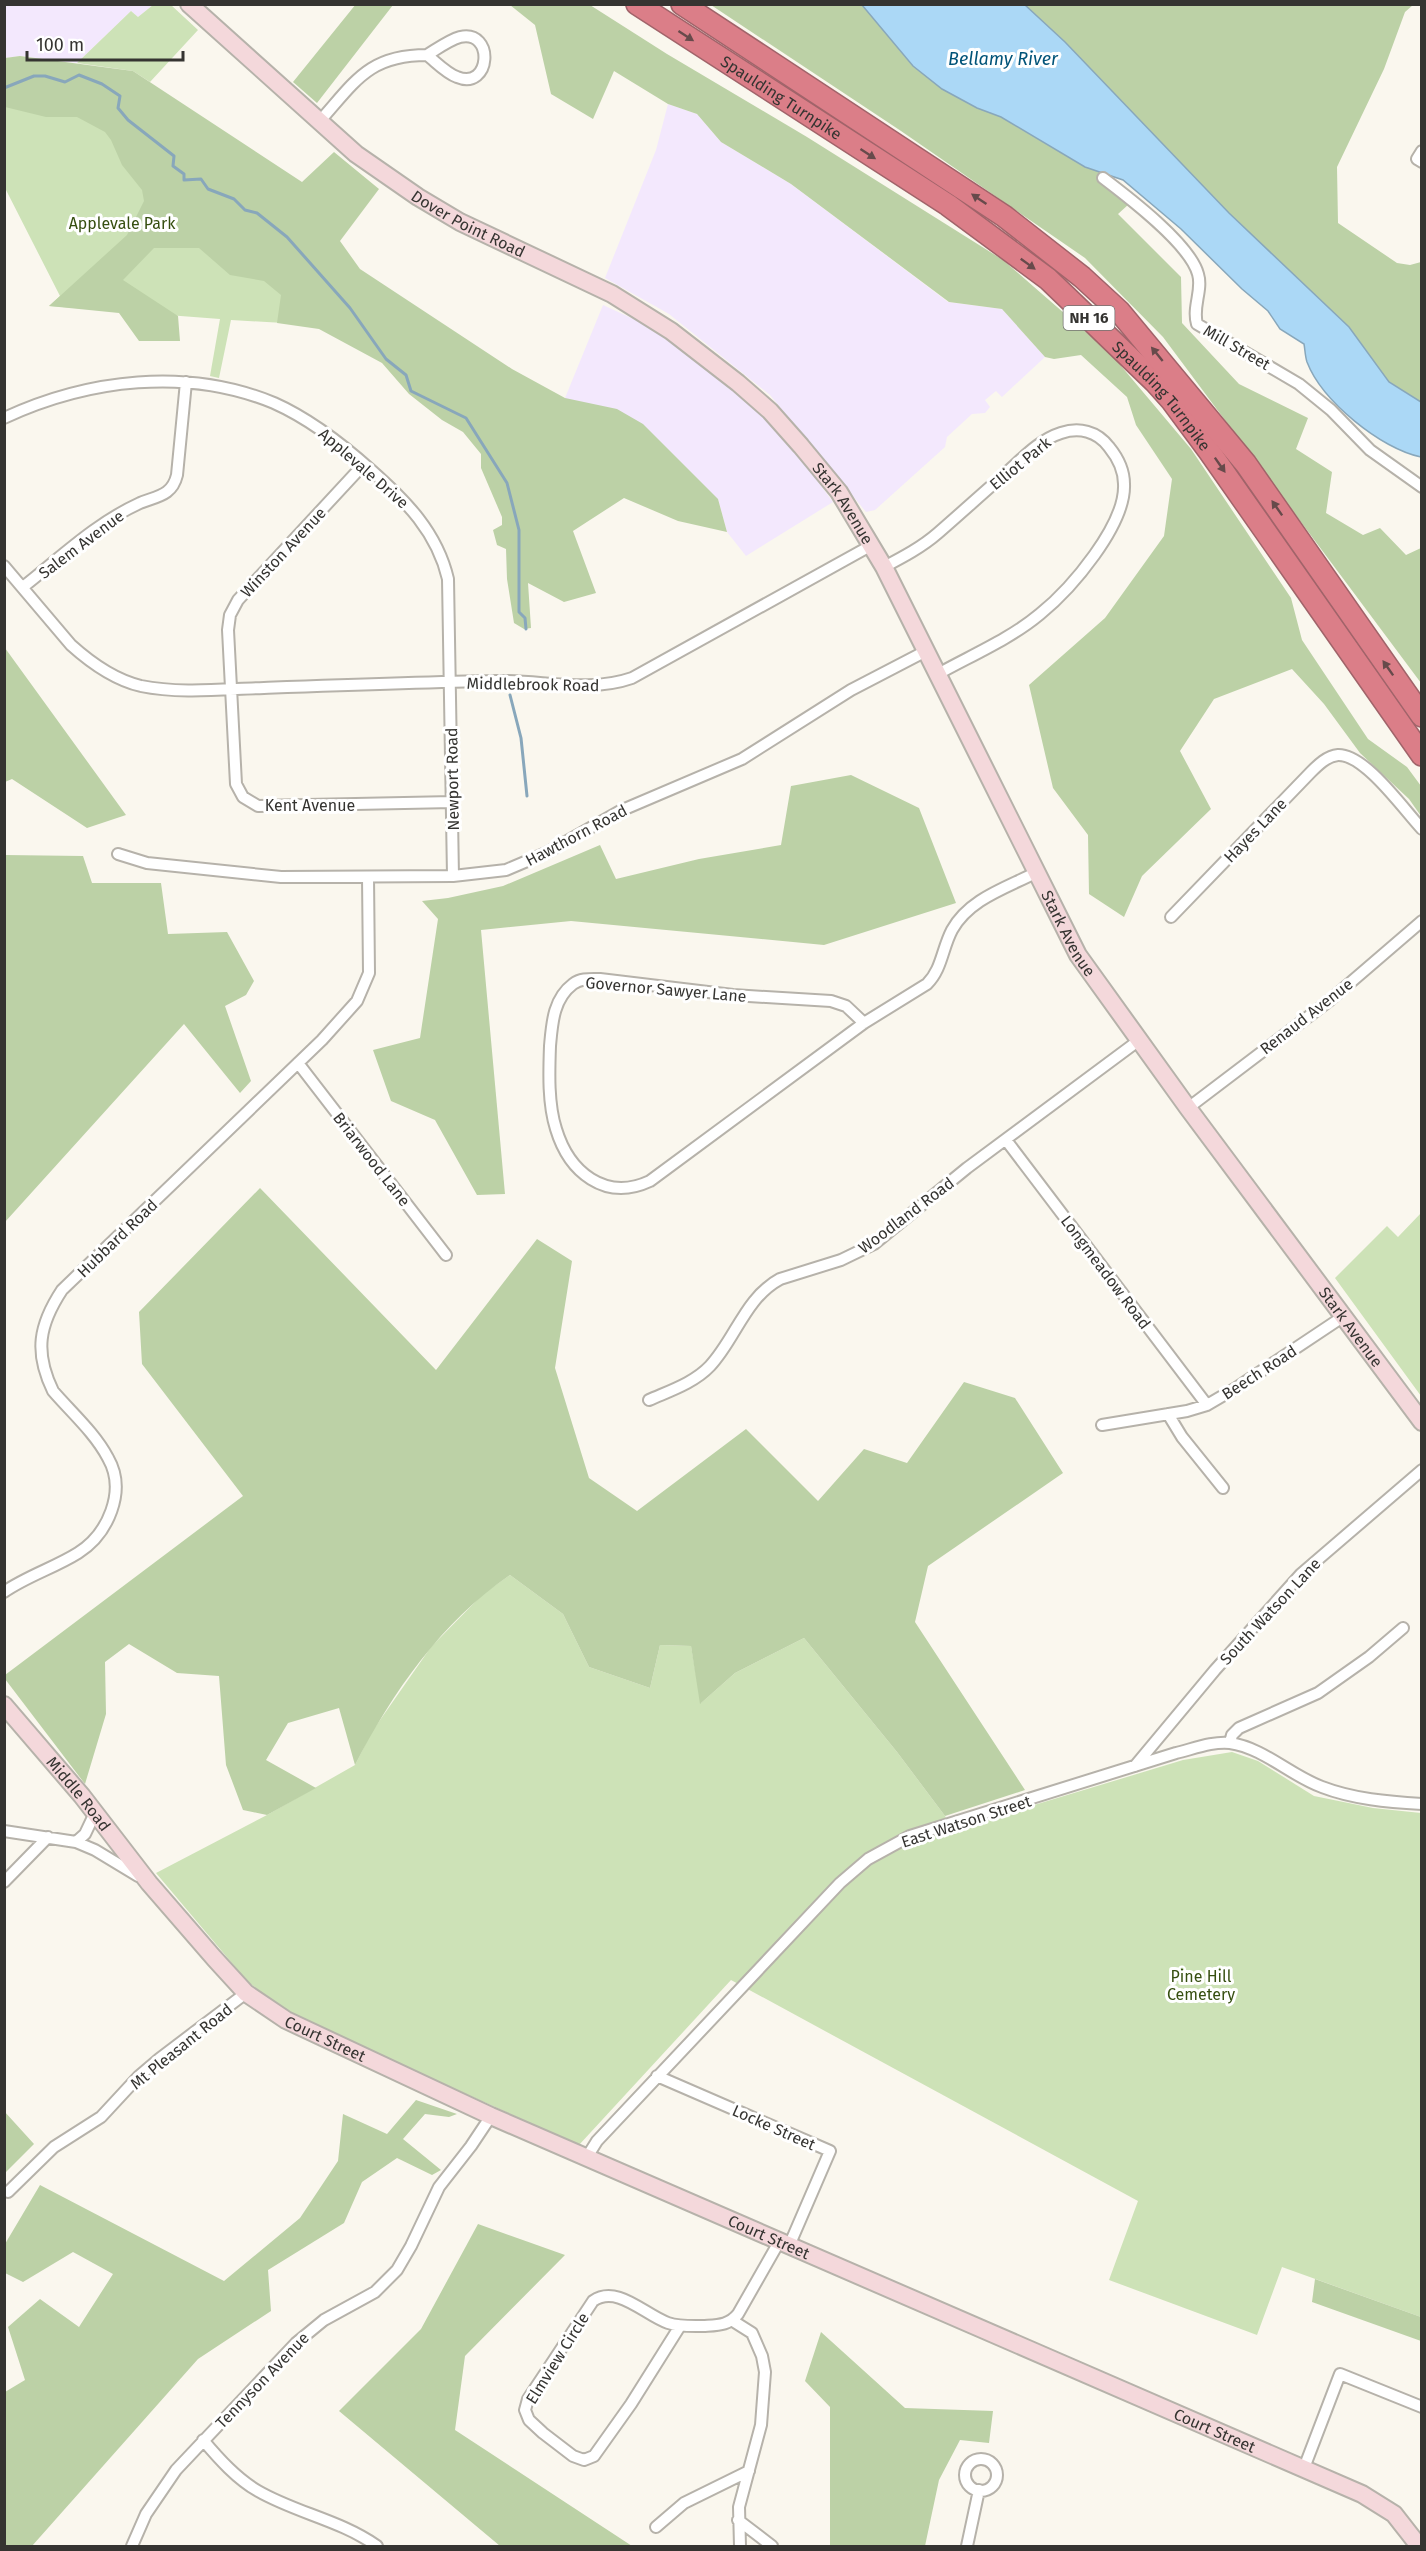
<svg xmlns="http://www.w3.org/2000/svg" width="1426" height="2551" viewBox="0 0 1426 2551" font-family="'Fira Sans',sans-serif">
	<rect width="100%" height="100%" fill="#faf7ee"/>
	<path fill="#f3e8fd" d="M4,5H153L138,17L131,11L77,63L20,56L5,58Z
		M668,104L697,114L721,142L791,184L948,302L1002,309L1045,357L1002,397L996,391L985,400L990,407L985,413L972,414L947,437L945,447L875,510L866,512L770,395L669,314L605,278L656,150Z
		M603,305L653,328L732,387L787,440L833,502L746,556L727,532L718,499L565,398Z"/>
	<path fill="#cde2b7" d="M153,5H171L198,30L150,82L133,71L77,63L131,11L138,17Z
		M5,79L88,84L318,325L231,320L219,378L210,376L220,319L49,306L60,296L5,188Z
		M1421,1213V1396L1335,1278L1387,1226L1398,1237Z
		M510,1575L563,1614L589,1667L650,1688L660,1645L691,1646L701,1703L735,1673L804,1638L897,1752L945,1816L952,1830L1183,1760L1232,1752L1258,1761L1314,1796L1373,1808L1421,1813V2317L1282,2267L1257,2335L1109,2280L1138,2201L731,1980L579,2145L307,2022L270,1999L247,1981L156,1873L267,1815L355,1765L371,1733L431,1647L483,1594Z"/>
	<path fill="#bcd1a6" d="M356,4L393,5L317,103L293,82Z
		M510,5H590L667,54L807,137L1003,260L1111,354L1191,449L1291,598L1302,640L1368,739L1407,767L1421,786V816L1409,799L1360,753L1324,704L1292,669L1214,699L1180,751L1211,809L1142,876L1124,917L1089,894L1088,835L1053,788L1029,685L1105,618L1164,536L1172,479L1136,425L1127,397L1081,355L1054,359L1045,357L1002,309L949,302L791,184L721,142L697,114L668,104L614,71L593,119L551,94L535,25Z
		M711,5H862L913,66L977,108L1001,117L1085,167L1104,172L1098,177L1129,204L1118,214L1181,277L1182,323L1239,384L1308,418L1296,449L1332,472L1326,513L1363,535L1380,528L1406,555L1421,548V683L1163,337L1085,258L901,131Z
		M1025,5H1413L1405,12L1384,69L1337,167L1338,223L1397,263L1410,265L1421,262V402L1389,382L1349,327L1229,213L1065,42Z
		M20,56L133,71L302,182L334,152L379,189L340,241L360,269L512,369L565,398L617,409L643,424L718,499L727,532L678,521L624,498L573,531L596,593L564,602L528,583L531,628L524,629L514,623L507,579L506,549L497,545L493,530L502,525V517L481,468V454L463,432L442,420L409,394L382,363L319,329L277,323L281,295L264,281L230,275L199,248H154L123,280L178,316L180,341H139L119,313L49,306L127,235L144,201L142,190L122,165L111,140L105,132L77,117H46L5,107V58Z
		M5,648L126,815L87,828L12,779L5,782Z
		M851,775L919,808L956,903L824,945L571,921L481,930L505,1194L477,1195L435,1120L391,1101L373,1050L420,1038L438,919L422,901L448,898L503,886L600,845L616,879L699,859L781,845L791,786Z
		M5,855L83,856L92,883H161L168,934L227,932L254,981L246,995L225,1006L251,1081L240,1093L184,1024L5,1222Z
		M260,1188L436,1370L537,1239L572,1261L555,1368L589,1478L637,1511L746,1429L818,1501L864,1449L907,1463L964,1382L1015,1398L1063,1473L928,1566L915,1622L1025,1790L945,1816L897,1752L804,1638L735,1673L700,1704L691,1646L660,1645L650,1688L589,1667L563,1614L510,1575C442,1621 392,1693 355,1765L339,1708L288,1723L266,1760L316,1788L267,1815L243,1810L226,1765L219,1676L177,1673L129,1644L105,1662L106,1714L85,1784L5,1679V1675L243,1496L142,1364L139,1312Z
		M416,2100L457,2114L449,2117L425,2114L403,2139L441,2170L432,2175L397,2158L362,2182L344,2223L268,2270L271,2311L198,2359L32,2546H5V2392L25,2380L8,2327L40,2299L79,2327L113,2274L73,2252L23,2282L5,2273V2244L40,2185L224,2281L300,2218L338,2161L343,2114L387,2134Z
		M4,2111L34,2144L5,2173H4Z
		M478,2224L565,2255L465,2356L455,2430L632,2546H500L339,2411L421,2329Z
		M1315,2279L1421,2317V2341L1312,2302Z
		M821,2332L905,2408L993,2411L989,2443L960,2440L939,2480L925,2546H830V2407L805,2381Z"/>
	<path fill="#abd8f6" stroke="#88a7bb" stroke-width="1.5" d="M862,5H1025L1065,42L1229,213L1349,327L1389,382L1421,402V457C1381,449 1322,401 1307,362C1305,356 1305,349 1304,344L1280,329L1268,311L1242,289L1181,229L1123,180L1085,167L1001,117L977,108L942,89L913,66Z"/>
	<g fill="none" stroke-linecap="round" stroke-linejoin="round">
		<path stroke="#88a7bb" stroke-width="3" d="M4,88L34,76H45L65,82L79,75L102,84L120,96L118,108L128,120L174,156L173,166L184,174V180L201,179L208,189L234,199L245,210L257,213L287,237L350,308L386,359L406,375L411,391L466,418L507,483L519,530V612L525,618L526,629
			M510,695L521,738L527,796"/>
		<defs>
			<path id="street" d="M319,122C355,82 368,55 427,55C436,62 446,73 457,77C491,91 495,29 460,37C449,40 437,49 427,55
				M1422,151L1417,159L1422,162
				M1103,178C1128,197 1190,244 1198,274C1203,290 1192,307 1197,324L1299,384L1331,410L1370,450L1422,487
				M4,418C88,379 187,367 274,403C310,419 342,444 371,470C406,501 437,532 448,579L453,876
				M364,464L238,600L230,615L228,630L236,784L243,797L258,806L453,802
				M4,566L71,645C91,663 115,680 141,686C180,694 225,689 264,688C342,685 419,682 497,681C542,680 589,693 632,678L872,545
				M884,567C903,557 922,547 938,533C961,513 983,493 1006,473C1023,458 1039,440 1061,433C1079,427 1097,431 1109,447C1118,458 1124,469 1124,484C1126,525 1071,589 1040,614C1010,639 972,655 938,674
				M23,587C60,558 96,523 140,503C157,496 172,496 177,475L186,382
				M118,854L147,863L281,877L453,876L506,870L546,853L620,811L742,759L851,690L926,651
				M1171,917L1311,772C1318,765 1327,756 1338,755C1365,754 1404,810 1422,829
				M864,1023L846,1006L831,1001L733,995L600,979C590,979 581,978 573,984C553,999 552,1024 550,1046C549,1073 548,1104 556,1129C569,1172 605,1202 650,1181L864,1023L927,984C942,969 942,949 952,930C969,899 1006,888 1035,873
				M298,1063L446,1255
				M1188,1108L1329,1001L1422,921
				M1006,1140L1207,1405
				M649,1400C669,1391 694,1383 710,1366C736,1338 745,1298 780,1279L841,1260L874,1244L967,1168L1138,1041
				M1168,1414L1182,1437L1223,1488
				M1102,1425L1187,1411L1207,1405L1236,1388L1344,1316
				M4,1592C27,1576 54,1568 78,1553C108,1534 127,1491 108,1458C95,1433 71,1412 53,1391C34,1352 39,1325 62,1290L322,1040L357,1001L369,973L368,877
				M1230,1743L1232,1735L1239,1728L1318,1693L1369,1657L1403,1628
				M1135,1766L1215,1670L1301,1574L1422,1470
				M4,1831L76,1842L95,1850L138,1876
				M76,1842L85,1834L95,1813
				M4,1882L48,1837
				M657,2076L830,2151L789,2246
				M587,2157L597,2141L840,1883L868,1859L910,1836L1176,1753C1193,1749 1213,1741 1230,1743C1264,1748 1291,1776 1322,1787C1353,1799 1388,1802 1422,1804
				M8,2192L54,2147L101,2117L139,2076L159,2059L246,1993
				M733,2321L752,2333L762,2356L765,2372L761,2425L739,2507L740,2546
				M680,2326L631,2404L594,2456L584,2460L573,2456L543,2433L529,2420L525,2410L528,2399L593,2301C617,2284 645,2315 668,2323C680,2327 693,2326 705,2326C719,2325 729,2325 738,2314L779,2242
				M203,2440C219,2459 237,2479 258,2491C296,2513 340,2520 377,2546
				M965 2475a16 16 0 1 1 32 0a16 16 0 1 1-32 0Z
				M1304,2468L1340,2374L1422,2407
				M738,2520L772,2546
				M656,2527L684,2503L749,2471
				M132,2546L146,2514L176,2470L296,2343L324,2320L375,2292L397,2270L411,2246L439,2187L471,2146L491,2116
				M967,2546L979,2490"/>
			<g id="secondary">
				<path id="s1" d="M189,4L356,154L418,197L460,222L612,294L671,331L738,383L770,411L801,446L839,492L884,567L1078,955L1188,1108L1422,1422"/>
				<path id="s2" d="M4,1705L82,1796L149,1883L214,1958L246,1993L286,2020L491,2116L1362,2494L1394,2514L1419,2546"/>
			</g>
			<g id="highway">
				<path id="s3" d="M637,4L948,205L1048,279L1155,382L1172,401L1209,451L1422,755"/>
				<path d="M682,4L1004,216L1082,277L1119,311L1246,464L1422,716"/>
			</g>
		</defs>
		<use href="#street" stroke="#b6b2aa" stroke-width="14"/>
		<use href="#secondary" stroke="#b6b2aa" stroke-width="20"/>
		<use href="#highway" stroke="#a1646a" stroke-width="24"/>
		<use href="#street" stroke="#fff" stroke-width="10"/>
		<use href="#secondary" stroke="#f4d8db" stroke-width="16"/>
		<use href="#highway" stroke="#db7e88" stroke-width="21"/>
	</g>
	<defs><path id="oneway-solid" d="M-6-.8H1V-3.2L6.5 0L1 3.2V.8H-6Z" transform="scale(1.5)"/></defs>
	<g fill="#674a4b">
		<use href="#oneway-solid" transform="translate(686 36) rotate(33)"/>
		<use href="#oneway-solid" transform="translate(868 154) rotate(33)"/>
		<use href="#oneway-solid" transform="translate(979 199) rotate(-146)"/>
		<use href="#oneway-solid" transform="translate(1028 264) rotate(36)"/>
		<use href="#oneway-solid" transform="translate(1157 354) rotate(-129)"/>
		<use href="#oneway-solid" transform="translate(1220 465) rotate(55)"/>
		<use href="#oneway-solid" transform="translate(1277 508) rotate(-125)"/>
		<use href="#oneway-solid" transform="translate(1388 668) rotate(-125)"/>
	</g>
	<g text-anchor="middle" stroke-width="6" stroke-linejoin="round" paint-order="stroke">
		<rect fill="#fff" stroke="#72716f" stroke-width="1.5" x="1063.5" y="306" width="51" height="24" rx="4.5"/>
		<g font-size="15" font-weight="bold" fill="#353431">
			<text x="1089" y="323">NH 16</text>
		</g>
		<g font-size="16" fill="#353431" stroke="#fff">
			<text dy="6" stroke="none"><textPath href="#s3" startOffset="172">Spaulding Turnpike</textPath></text>
			<text dy="6" stroke="none"><textPath href="#s1" startOffset="357">Dover Point Road</textPath></text>
			<text transform="translate(1237 347) rotate(30)" y="6">Mill Street</text>
			<text dy="6" stroke="none"><textPath href="#s3" startOffset="658">Spaulding Turnpike</textPath></text>
			<text transform="translate(1020 463) rotate(-39)" y="6">Elliot Park</text>
			<text transform="translate(364 468) rotate(41)" y="6">Applevale Drive</text>
			<text dy="6" stroke="none"><textPath href="#s1" startOffset="832">Stark Avenue</textPath></text>
			<text transform="translate(81 544) rotate(-37)" y="6">Salem Avenue</text>
			<text transform="translate(283 552) rotate(-47)" y="6">Winston Avenue</text>
			<text transform="translate(533 684) rotate(1)" y="6">Middlebrook Road</text>
			<text transform="translate(452 779) rotate(-91)" y="6">Newport Road</text>
			<text x="310" y="811">Kent Avenue</text>
			<text transform="translate(1255 830) rotate(-46)" y="6">Hayes Lane</text>
			<text transform="translate(576 835) rotate(-28)" y="6">Hawthorn Road</text>
			<text dy="6" stroke="none"><textPath href="#s1" startOffset="1318">Stark Avenue</textPath></text>
			<text transform="translate(666 989) rotate(5)" y="6">Governor Sawyer Lane</text>
			<text transform="translate(1306 1016) rotate(-38)" y="6">Renaud Avenue</text>
			<text transform="translate(372 1159) rotate(52)" y="6">Briarwood Lane</text>
			<text transform="translate(906 1215) rotate(-37)" y="6">Woodland Road</text>
			<text transform="translate(117 1238) rotate(-44)" y="6">Hubbard Road</text>
			<text transform="translate(1106 1272) rotate(53)" y="6">Longmeadow Road</text>
			<text dy="6" stroke="none"><textPath href="#s1" startOffset="1803">Stark Avenue</textPath></text>
			<text transform="translate(1259 1372) rotate(-33)" y="6">Beech Road</text>
			<text transform="translate(1270 1611) rotate(-47)" y="6">South Watson Lane</text>
			<text dy="6" stroke="none"><textPath href="#s2" startOffset="116">Middle Road</textPath></text>
			<text transform="translate(966 1821) rotate(-18)" y="6">East Watson Street</text>
			<text dy="6" stroke="none"><textPath href="#s2" startOffset="468">Court Street</textPath></text>
			<text transform="translate(181 2046) rotate(-39)" y="6">Mt Pleasant Road</text>
			<text transform="translate(774 2127) rotate(24)" y="6">Locke Street</text>
			<text dy="6" stroke="none"><textPath href="#s2" startOffset="954">Court Street</textPath></text>
			<text transform="translate(557 2358) rotate(-58)" y="6">Elmview Circle</text>
			<text transform="translate(262 2380) rotate(-46)" y="6">Tennyson Avenue</text>
			<text dy="6" stroke="none"><textPath href="#s2" startOffset="1440">Court Street</textPath></text>
		</g>
		<g font-size="16" fill="#364f10" stroke="#fff">
			<text x="122" y="229">Applevale Park</text>
			<text x="1201" y="1982">Pine Hill<tspan x="1201" dy="18">Cemetery</tspan></text>
		</g>
		<g font-size="18" font-style="italic" fill="#005378" stroke="#fff">
			<text x="1003" y="65">Bellamy River</text>
		</g>
	</g>
	<rect width="1426" height="2551" fill="none" stroke="#353431" stroke-width="12"/>
	<path d="M27 51v9h156v-9" fill="none" stroke="#353431" stroke-width="3"/>
	<text x="36" y="51" font-size="18" fill="#353431" stroke="#ffffff" stroke-width="4.5" paint-order="stroke">100 m</text>
</svg>
